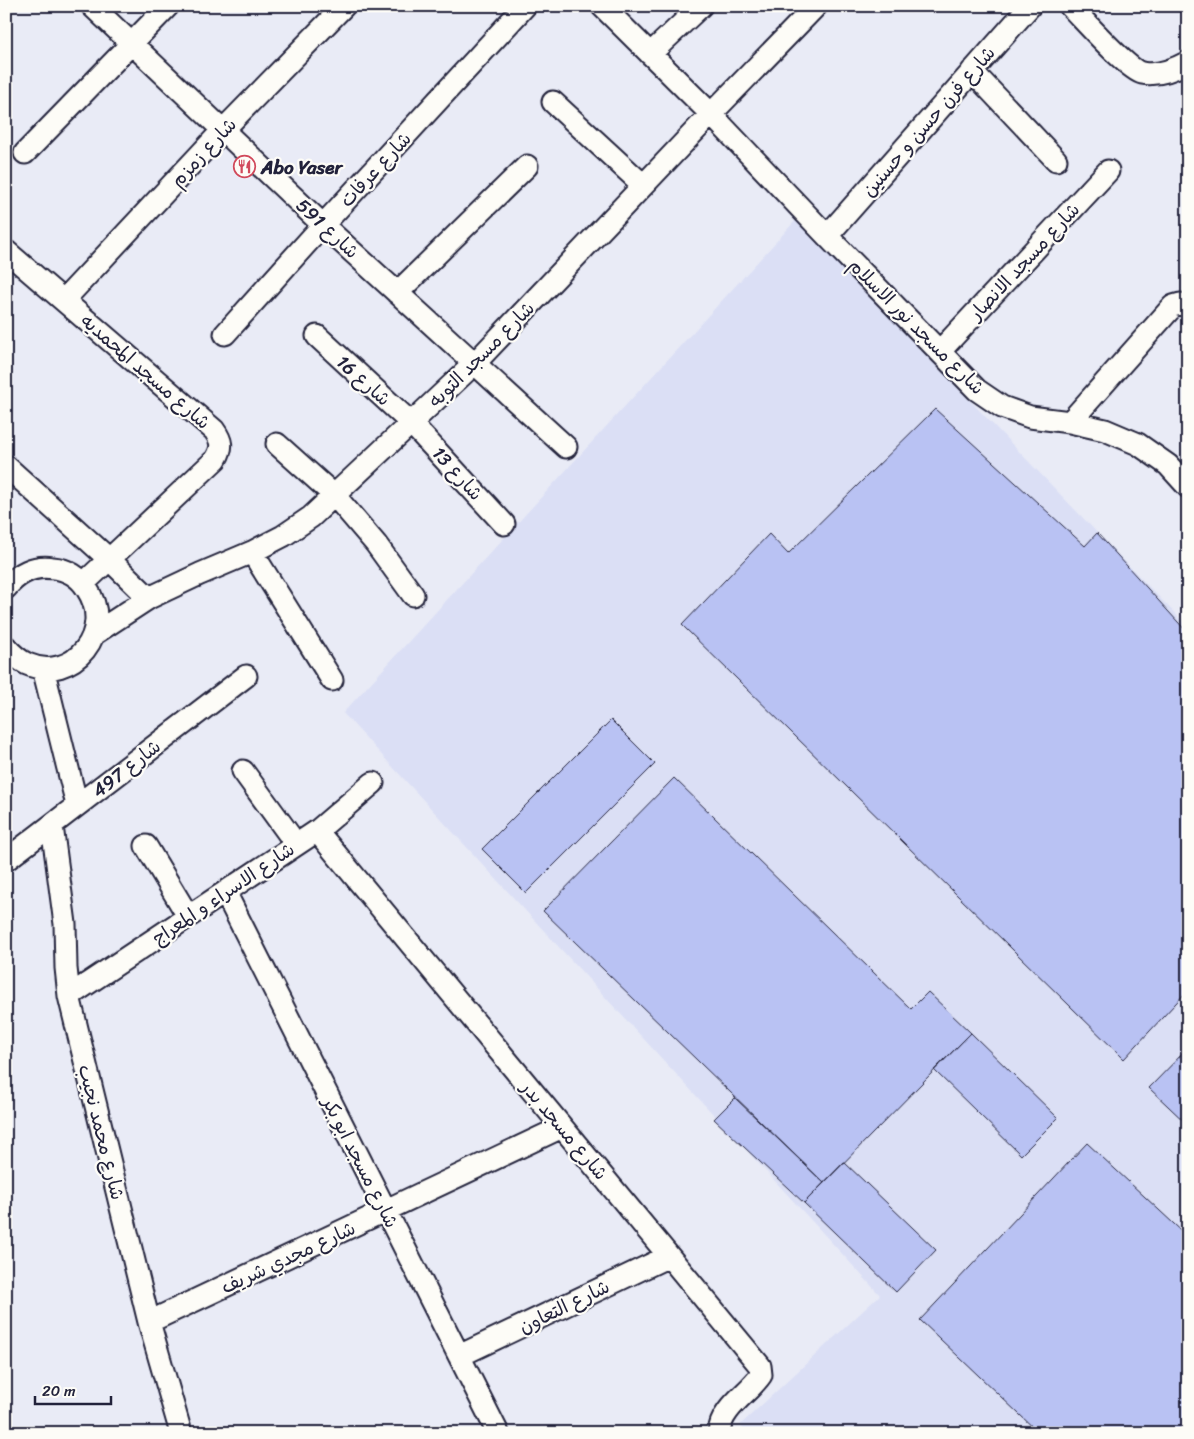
<svg xmlns="http://www.w3.org/2000/svg" width="1194" height="1439" viewBox="0 0 1194 1439" font-family="Sriracha,'Playpen Sans Arabic',sans-serif">
	<rect width="100%" height="100%" fill="#e9ebf6"/>
	<filter id="ink" filterUnits="userSpaceOnUse"><feTurbulence type="fractalNoise" baseFrequency=".02" numOctaves="2"/><feDisplacementMap in="SourceGraphic" scale="10" xChannelSelector="R" yChannelSelector="G"/><feConvolveMatrix kernelMatrix="1 2 1 2 8 2 1 2 1" color-interpolation-filters="sRGB"/></filter>
	<g filter="url(#ink)">
		<path fill="#dbdff5" d="M796,220L1188,627V1433H747L740,1425L880,1295L343,713Z"/>
		<path fill="#b9c2f3" stroke="#22223b" d="M935,409L1085,546L1097,533L1188,633V990L1124,1059L682,625L769,534L788,554Z
			M611,720L655,764L526,893L482,849Z
			M674,778L911,1009L928,992L971,1033L824,1183L543,911Z
			M971,1033L1058,1118L1021,1155L934,1070Z
			M1188,1048V1125L1149,1088Z
			M735,1098L824,1183L804,1203L714,1119Z
			M1087,1143L1188,1237V1433H1039L920,1320Z
			M844,1162L936,1250L896,1292L804,1203Z"/>
		<g fill="none" stroke-linecap="round" stroke-linejoin="round">
			<defs>
				<path id="minor" d="M92,6L323,225L566,447
					M602,6L711,114L827,236L977,390L1002,407L1030,417L1070,422L1105,430L1138,444L1168,465L1188,487
					M1070,6C1083,19 1128,70 1142,73C1157,76 1175,69 1188,62
					M650,54L701,6
					M972,71L1056,160
					M553,102L643,185
					M25,153L168,6
					M827,236L1030,6
					M6,251L214,430C222,441 223,447 216,459L84,583
					M397,293L527,166
					M64,300L223,130L344,6
					M225,334L323,225L525,6
					M317,336L411,423L504,524
					M940,351L1108,171
					M1070,422L1173,306L1180,304L1188,306
					M277,444L335,496L376,544L413,595
					M6,466L109,559L149,598
					M252,552L332,680
					M6,588C18,573 34,565 53,568C67,569 80,577 87,589C115,631 73,684 27,664C19,660 12,654 6,647
					M94,634L149,598L200,574L252,552L283,536L311,517L475,363L711,114L816,6
					M43,668L77,805
					M243,771L296,844
					M52,826L65,924L66,968L69,996L149,1322L181,1433
					M317,831L760,1366L761,1375C748,1394 721,1408 719,1433
					M146,846L188,916
					M6,860L246,676
					M225,892L498,1433
					M69,996L317,831L373,783
					M149,1322L562,1127
					M459,1356L669,1256"/>
			</defs>
			<use href="#minor" stroke="#22223b" stroke-width="25"/>
			<use href="#minor" stroke="#fdfcf7" stroke-width="21"/>
		</g>
	</g>
	<defs>
		<symbol id="restaurant-ring" viewBox="-11 -11 22 22"><circle r="9.5" fill="#fdfcf7" stroke="#d1495b" stroke-width="1.5"/><path d="M-5-6h1v4h1v-4h1v4h1v-4h1v5L-1.5 .5V6h-2V.5L-5-1ZM5-6V6H3V1.5H1.5Q1.5-4 5-6Z" fill="#d1495b"/></symbol>
	</defs>
	<g fill-rule="evenodd">
		<use href="#restaurant-ring" x="232" y="154" width="25" height="25"/>
	</g>
	<g text-anchor="middle" stroke-width="4.5" stroke-linejoin="round" paint-order="stroke">
		<g font-size="19" fill="#22223b" stroke="#fdfcf7">
			<text transform="translate(928 121) rotate(-49)" y="7">شارع فرن حسن و حسنين</text>
			<text transform="translate(203 152) rotate(-47)" y="7">شارع زمزم</text>
			<text transform="translate(375 169) rotate(-47)" y="7">شارع عرفات</text>
			<text transform="translate(328 228) rotate(43)" y="7">شارع 591</text>
			<text transform="translate(1024 261) rotate(-47)" y="7">شارع مسجد الانصار</text>
			<text transform="translate(917 326) rotate(45)" y="7">شارع مسجد نور الاسلام</text>
			<text transform="translate(481 354) rotate(-45)" y="7">شارع مسجد التوبه</text>
			<text transform="translate(146 371) rotate(41)" y="7">شارع مسجد المحمديه</text>
			<text transform="translate(364 380) rotate(42)" y="7">شارع 16</text>
			<text transform="translate(458 473) rotate(48)" y="7">شارع 13</text>
			<text transform="translate(126 768) rotate(-38)" y="7">شارع 497</text>
			<text transform="translate(223 893) rotate(-34)" y="7">شارع الاسراء و المعراج</text>
			<text transform="translate(565 1130) rotate(50)" y="7">شارع مسجد بدر</text>
			<text transform="translate(102 1132) rotate(76)" y="7">شارع محمد نجيب</text>
			<text transform="translate(361 1162) rotate(63)" y="7">شارع مسجد ابو بكر</text>
			<text transform="translate(288 1257) rotate(-25)" y="7">شارع مجدي شريف</text>
			<text transform="translate(564 1306) rotate(-26)" y="7">شارع التعاون</text>
		</g>
		<g font-size="19" font-weight="bold" fill="#22223b" stroke="#fdfcf7" text-anchor="start">
			<text x="261" y="174">Abo Yaser</text>
		</g>
	</g>
	<rect width="1194" height="1439" fill="none" stroke="#fdfcf7" stroke-width="25"/>
	<rect x="12" y="12" width="1169" height="1414" fill="none" stroke="#22223b" stroke-width="2" filter="url(#ink)"/>
	<path d="M35 1396v8h76v-8" fill="none" stroke="#22223b" stroke-width="2.5"/>
	<text x="42" y="1396" font-size="15" fill="#22223b" stroke="#fdfcf7" stroke-width="4" paint-order="stroke">20 m</text>
</svg>
